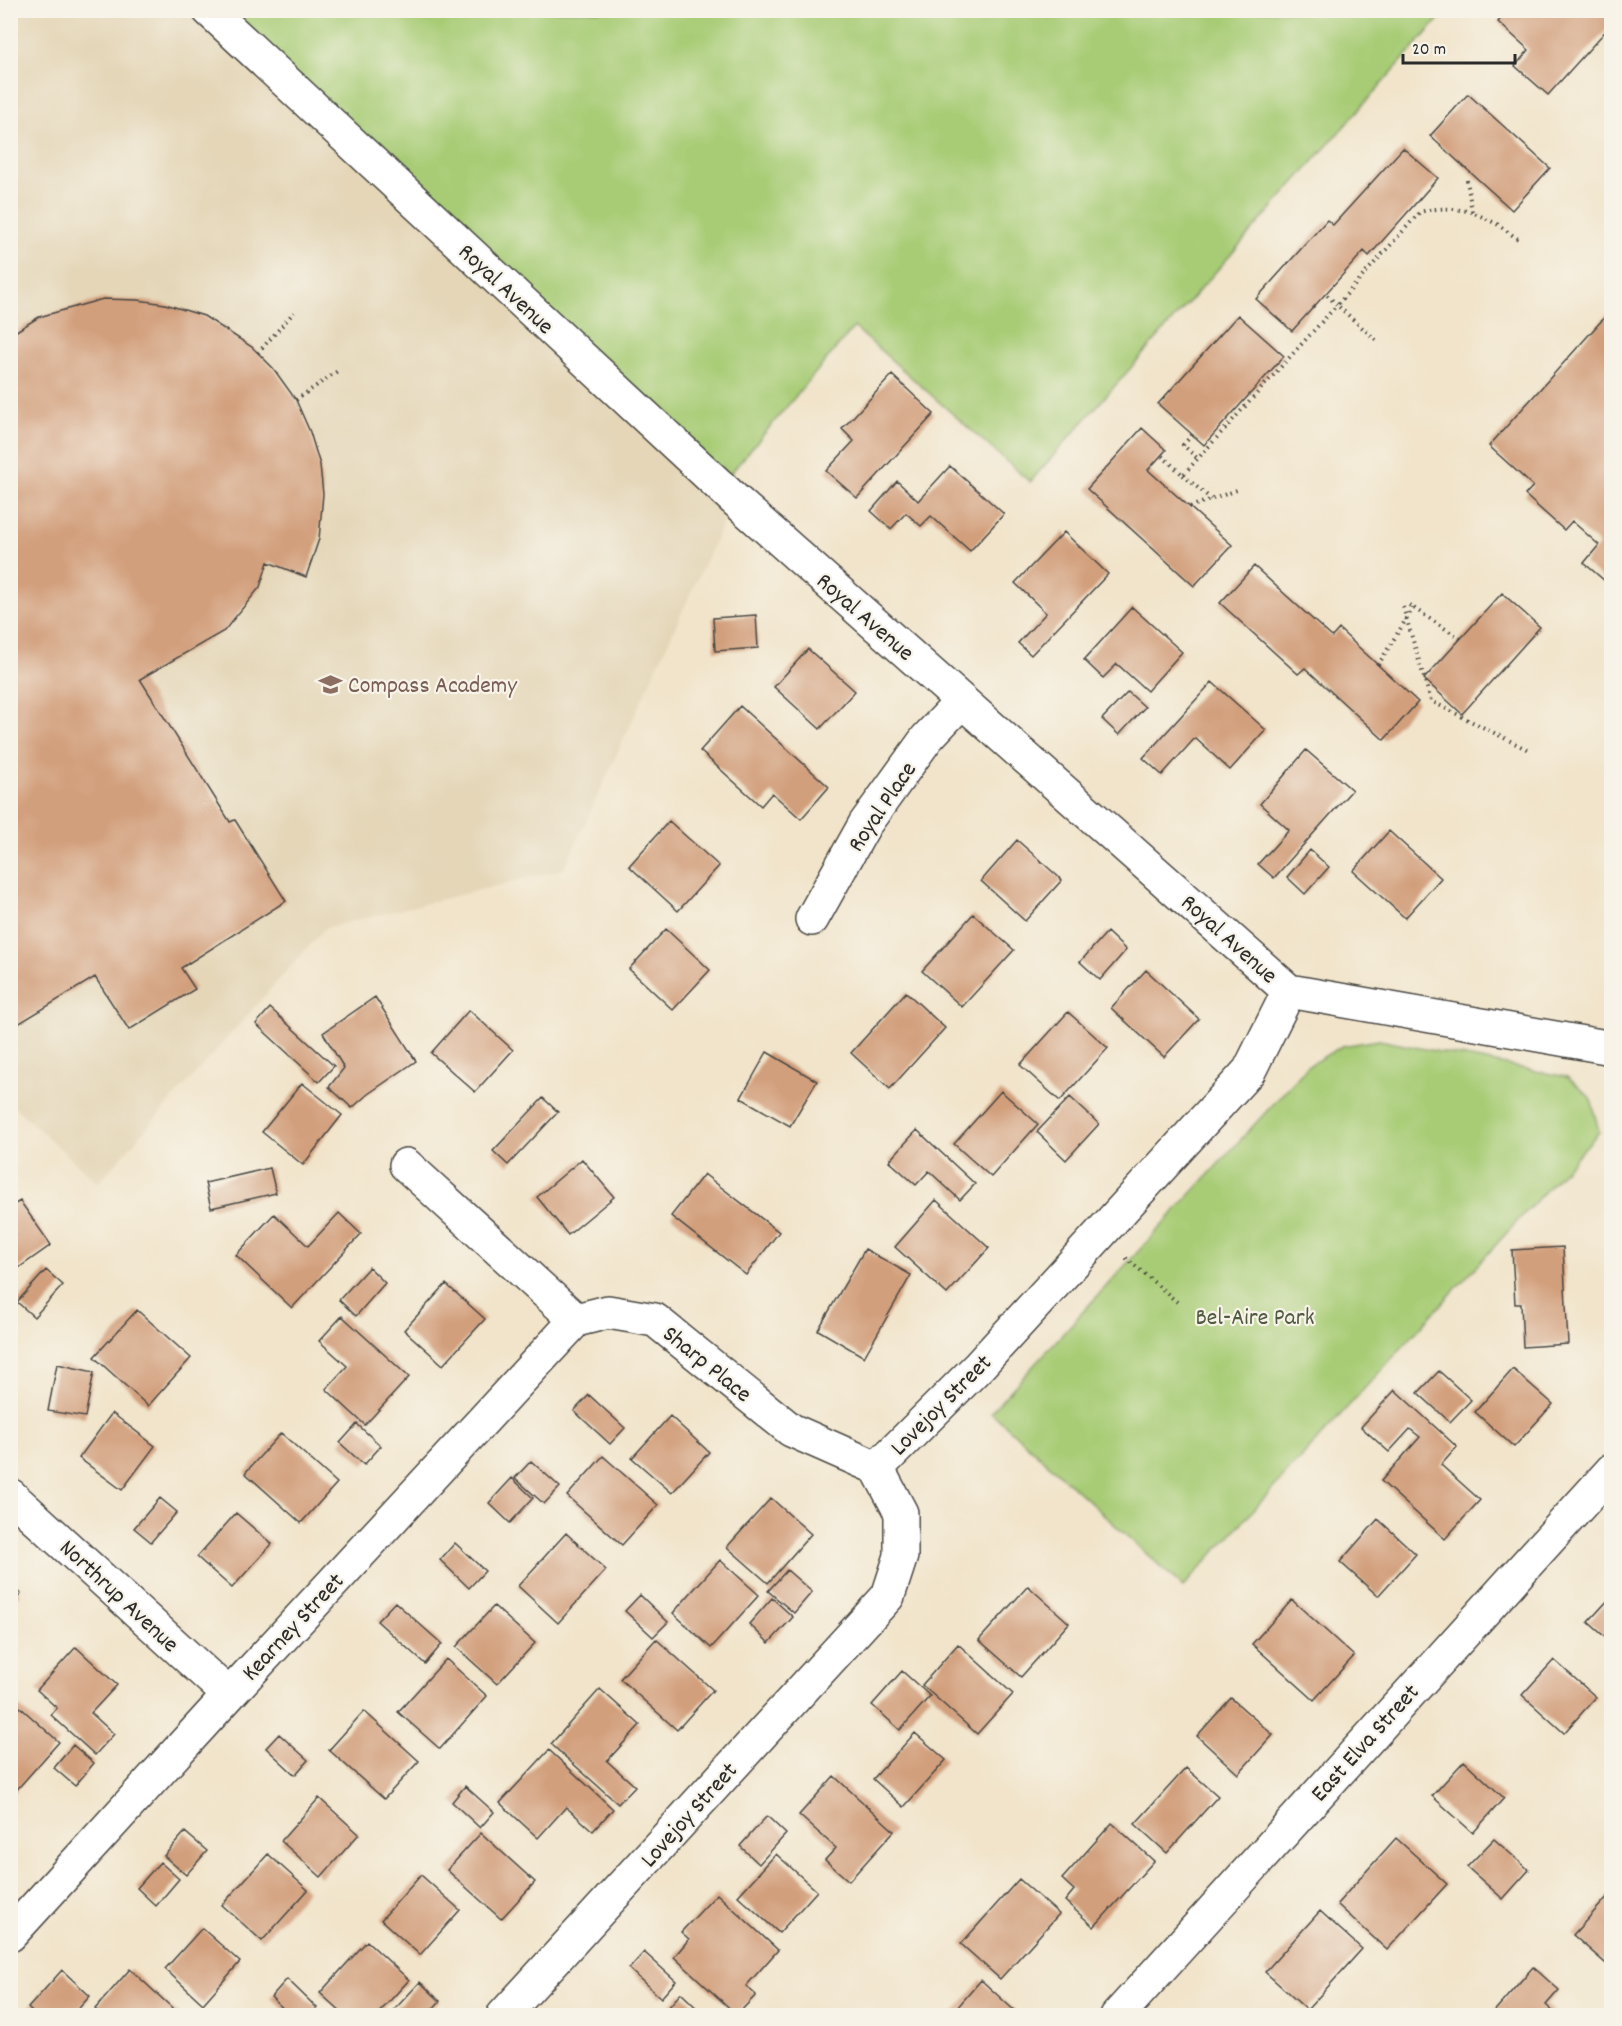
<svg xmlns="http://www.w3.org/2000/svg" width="1622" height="2026" viewBox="0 0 1622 2026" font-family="Dekko,sans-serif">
	<rect width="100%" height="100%" fill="#f7f3e8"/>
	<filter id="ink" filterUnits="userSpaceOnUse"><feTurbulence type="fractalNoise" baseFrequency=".0167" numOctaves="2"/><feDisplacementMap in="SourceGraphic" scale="12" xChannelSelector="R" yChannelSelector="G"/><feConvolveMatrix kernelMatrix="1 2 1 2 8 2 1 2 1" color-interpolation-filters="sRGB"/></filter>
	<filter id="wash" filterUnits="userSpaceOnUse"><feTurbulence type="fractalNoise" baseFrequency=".008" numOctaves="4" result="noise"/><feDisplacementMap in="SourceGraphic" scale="24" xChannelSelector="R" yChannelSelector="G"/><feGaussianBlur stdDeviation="1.35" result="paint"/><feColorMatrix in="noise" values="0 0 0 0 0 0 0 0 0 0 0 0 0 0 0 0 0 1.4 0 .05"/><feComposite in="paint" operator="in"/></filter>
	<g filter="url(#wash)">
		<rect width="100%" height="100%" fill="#f1e4ca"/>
		<path fill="#e4d6b7" d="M11,11H209L734,499L564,869L325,928L98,1183L11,1104Z"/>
		<path fill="#a7cc75" stroke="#697c50" stroke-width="1.5" d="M209,11H1446L1030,482L854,327L720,486Z
			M1379,1040L1567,1077L1591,1098L1599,1132L1183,1587L991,1412L1308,1066L1342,1046Z"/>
		<g id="blocks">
			<path fill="#d29f7c" d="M1508,10H1612V24L1548,95L1515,66L1529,50L1498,22Z
				M1468,94L1550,168L1512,210L1430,136Z
				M1403,148L1438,178L1369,256L1364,251L1292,331L1256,299L1327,220L1333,225Z
				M103,299L138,300L165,304L204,316L252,347L273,368L296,400L310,432L320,465L323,494L319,539L306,577L268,562L260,587L224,631L140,679L230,822L235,820L286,901L181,968L195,989L129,1030L95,977L10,1029V335L39,317Z
				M1612,309V587L1584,563L1599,545L1572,521L1564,530L1525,495L1533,486L1489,446Z
				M1238,315L1284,356L1204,445L1158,404Z
				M892,375L934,414L857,498L826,471L854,441L842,429Z
				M1142,428L1166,450L1148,470L1232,545L1194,586L1087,489Z
				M950,466L1004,514L970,551L931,516L921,526L906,513L891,529L871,511L897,481L918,501Z
				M1064,532L1108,574L1031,655L1018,643L1046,613L1015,583Z
				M1254,566L1332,637L1339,629L1418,702L1384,740L1305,668L1298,674L1220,603Z
				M1502,593L1540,627L1462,714L1424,679Z
				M1132,607L1182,652L1147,691L1117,664L1103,678L1084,660Z
				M756,615L758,648L715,651L713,618Z
				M808,649L855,691L820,729L774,687Z
				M1212,682L1266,730L1230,770L1195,738L1162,775L1143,758Z
				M1128,692L1145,707L1119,735L1102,719Z
				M740,706L829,787L801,819L772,793L761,806L700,751Z
				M1306,750L1352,790L1274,878L1258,864L1289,830L1260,804Z
				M669,821L719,866L678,911L629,866Z
				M1389,831L1441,878L1405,918L1353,871Z
				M1017,840L1062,880L1025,921L981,881Z
				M1310,850L1329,867L1305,894L1287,877Z
				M973,914L1014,950L962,1007L922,971Z
				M666,929L710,970L673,1010L629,969Z
				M1107,932L1126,950L1100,980L1080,962Z
				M1146,970L1199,1019L1164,1057L1111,1008Z
				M906,992L945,1028L890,1089L851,1053Z
				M375,997L416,1061L368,1094L352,1108L329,1087L344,1068L323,1033Z
				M270,1008L334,1066L319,1082L256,1024Z
				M469,1010L513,1050L475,1092L431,1053Z
				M1068,1012L1108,1048L1060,1101L1020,1065Z
				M767,1052L817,1081L790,1126L741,1098Z
				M302,1083L342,1115L303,1165L262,1132Z
				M1001,1091L1038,1124L991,1177L954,1144Z
				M1070,1097L1099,1124L1066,1160L1037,1132Z
				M543,1098L558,1112L508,1165L493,1151Z
				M917,1130L975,1184L960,1200L929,1171L916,1185L889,1161Z
				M582,1159L614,1197L568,1235L537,1197Z
				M270,1168L276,1193L211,1208L205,1183Z
				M704,1174L779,1232L746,1275L671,1216Z
				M936,1200L989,1248L947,1294L895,1247Z
				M20,1201L51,1245L10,1274V1207Z
				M339,1213L361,1234L292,1308L236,1255L274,1214L308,1246Z
				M1563,1247L1568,1344L1523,1347L1521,1304H1515L1512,1250Z
				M865,1249L911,1275L864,1357L818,1330Z
				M369,1267L385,1283L356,1316L339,1300Z
				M46,1270L63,1285L34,1317L17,1302Z
				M446,1284L485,1319L443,1365L404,1330Z
				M137,1310L191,1358L148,1406L94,1357Z
				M342,1316L409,1377L365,1425L326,1389L347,1366L319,1341Z
				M57,1364L94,1372L85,1417L48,1411Z
				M1513,1369L1553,1404L1514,1447L1475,1412Z
				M1439,1371L1471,1400L1450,1422L1418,1393Z
				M1395,1390L1457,1447L1441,1465L1480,1500L1445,1539L1381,1481L1420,1437L1410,1429L1389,1452L1361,1427Z
				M589,1395L625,1428L610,1444L574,1411Z
				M112,1413L155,1446L122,1490L79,1458Z
				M670,1416L709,1452L672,1493L632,1458Z
				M357,1424L381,1446L364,1465L340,1443Z
				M281,1433L337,1483L301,1523L245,1473Z
				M603,1456L658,1505L622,1545L567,1496Z
				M531,1461L560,1487L544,1504L515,1478Z
				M512,1478L533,1498L510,1523L489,1503Z
				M160,1498L177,1512L151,1542L134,1528Z
				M771,1498L811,1534L768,1583L727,1547Z
				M236,1513L272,1544L232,1588L197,1557Z
				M1378,1519L1416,1554L1378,1596L1340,1562Z
				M566,1533L606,1570L558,1623L518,1586Z
				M455,1543L485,1571L469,1588L440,1560Z
				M720,1560L759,1595L711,1648L673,1613Z
				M787,1570L812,1592L794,1613L768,1591Z
				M10,1585L21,1594L10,1606Z
				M1028,1586L1069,1623L1021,1677L979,1640Z
				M640,1595L668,1622L653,1637L625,1611Z
				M1612,1596V1643L1588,1622Z
				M772,1598L793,1617L769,1643L749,1624Z
				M1292,1600L1354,1656L1314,1700L1252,1644Z
				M395,1602L442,1644L425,1664L377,1621Z
				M494,1606L535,1643L497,1684L456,1647Z
				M656,1639L713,1690L677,1730L620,1679Z
				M958,1644L1013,1694L977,1734L922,1685Z
				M76,1647L117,1685L91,1713L114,1734L95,1755L51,1715L57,1708L37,1690Z
				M446,1659L487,1696L440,1749L398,1712Z
				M1554,1660L1596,1697L1564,1733L1522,1695Z
				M902,1671L930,1696L900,1730L872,1705Z
				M600,1689L640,1725L607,1761L635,1786L618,1804L551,1744Z
				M1231,1698L1273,1735L1238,1774L1197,1736Z
				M20,1707L59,1742L13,1794L10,1791V1717Z
				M364,1711L419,1761L384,1799L329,1750Z
				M915,1733L946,1760L904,1807L873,1779Z
				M279,1734L308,1760L295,1775L266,1748Z
				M73,1745L94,1763L75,1786L54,1768Z
				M549,1750L613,1809L593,1831L566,1807L538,1838L500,1803Z
				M1464,1761L1504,1798L1473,1833L1432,1796Z
				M1186,1768L1218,1796L1167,1853L1135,1824Z
				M834,1776L894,1831L849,1881L825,1860L836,1848L799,1815Z
				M465,1786L494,1812L480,1828L452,1802Z
				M319,1798L359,1834L321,1877L281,1841Z
				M767,1816L786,1834L759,1864L740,1846Z
				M1112,1823L1154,1861L1094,1927L1065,1901L1074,1890L1062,1879Z
				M185,1832L207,1851L186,1875L164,1856Z
				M481,1833L535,1882L501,1919L447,1870Z
				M1396,1838L1447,1884L1387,1950L1337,1904Z
				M1494,1839L1529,1870L1503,1899L1467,1867Z
				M268,1854L308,1890L262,1941L222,1905Z
				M776,1854L817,1891L779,1933L738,1896Z
				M160,1862L179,1879L156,1906L137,1888Z
				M421,1875L460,1910L420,1955L381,1920Z
				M1019,1879L1059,1914L1000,1979L961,1944Z
				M1612,1892V1969L1573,1935Z
				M717,1894L778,1950L746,1986L756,1995L737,2015L674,1957L689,1939L681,1932Z
				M1320,1911L1362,1949L1307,2010L1265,1972Z
				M202,1928L240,1962L203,2004L165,1969Z
				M367,1941L409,1980L376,2016H345L320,1993Z
				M644,1952L676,1981L661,1998L629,1969Z
				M1533,1967L1559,1990L1546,2005L1558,2016H1490Z
				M130,1969L181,2016H102L95,2009Z
				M62,1970L90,1996L72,2016H36L28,2008Z
				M287,1979L317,2008L309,2016H291L271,1997Z
				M981,1980L1016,2012L1013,2016H950Z
				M420,1982L440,2001L426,2016H399L394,2010Z
				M681,1993L705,2016H661Z"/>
		</g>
	</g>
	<g filter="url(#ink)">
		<use href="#blocks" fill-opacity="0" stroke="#494743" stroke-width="1.5"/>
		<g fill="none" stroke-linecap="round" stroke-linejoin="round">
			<defs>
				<path id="street" d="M209,10L734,499L1289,991L1612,1048
					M812,919L865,824L927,738L962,701
					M406,1165L576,1320L608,1312L655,1320L791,1430L877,1468
					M877,1468L979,1366L1249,1071L1289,991
					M10,1495L229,1695
					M10,1935L229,1695L576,1320
					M503,2016L888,1596L901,1556V1513L877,1468
					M1117,2016L1612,1470"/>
			</defs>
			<use href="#street" stroke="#494743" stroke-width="36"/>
			<path stroke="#494743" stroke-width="4" stroke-dasharray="1.5 4.5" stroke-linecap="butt" d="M1467,180L1472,212L1497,224L1518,239
				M1376,340L1337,305L1420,212C1439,207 1453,208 1472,212
				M258,353L294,312
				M296,400L339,370
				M1192,435L1183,445L1198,459
				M1162,456L1183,475L1337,305L1326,294
				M1183,475L1211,499
				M1190,507L1240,489
				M1409,605L1461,639
				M1403,607L1431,701L1528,750
				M1378,665L1413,608
				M1126,1258L1177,1302"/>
			<use href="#street" stroke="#fff" stroke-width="33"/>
		</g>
	</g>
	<defs>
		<symbol id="school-bare" viewBox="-9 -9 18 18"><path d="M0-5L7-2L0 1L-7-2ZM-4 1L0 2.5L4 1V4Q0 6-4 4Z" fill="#8d6e63" stroke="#f7f3e8" stroke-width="2.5" paint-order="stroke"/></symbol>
	</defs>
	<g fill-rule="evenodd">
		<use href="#school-bare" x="314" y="668" width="33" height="33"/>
	</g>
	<g text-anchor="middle" stroke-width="4.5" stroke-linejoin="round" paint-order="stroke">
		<g font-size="24" fill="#2b2b2b" stroke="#f7f3e8">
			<text transform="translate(507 288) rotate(43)" y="8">Royal Avenue</text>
			<text transform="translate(866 616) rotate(41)" y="8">Royal Avenue</text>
			<text transform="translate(881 806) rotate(-56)" y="8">Royal Place</text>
			<text transform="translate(1230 938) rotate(42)" y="8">Royal Avenue</text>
			<text transform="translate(708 1363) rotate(39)" y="8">Sharp Place</text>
			<text transform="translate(940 1404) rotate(-45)" y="8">Lovejoy Street</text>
			<text transform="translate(120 1595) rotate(43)" y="8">Northrup Avenue</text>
			<text transform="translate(292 1626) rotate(-47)" y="8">Kearney Street</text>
			<text transform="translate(1364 1742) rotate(-48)" y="8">East Elva Street</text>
			<text transform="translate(688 1814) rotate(-48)" y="8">Lovejoy Street</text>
		</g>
		<g font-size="24" fill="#785e54" stroke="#f7f3e8" text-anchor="start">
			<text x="348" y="692">Compass Academy</text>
		</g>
		<g font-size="24" fill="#505b41" stroke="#f7f3e8">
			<text x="1255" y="1324">Bel-Aire Park</text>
		</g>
	</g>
	<rect width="1622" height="2026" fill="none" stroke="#f7f3e8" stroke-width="36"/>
	<path d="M1403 54v9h112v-9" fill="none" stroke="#2b2b2b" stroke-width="3"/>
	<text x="1412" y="54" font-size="18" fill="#2b2b2b" stroke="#f7f3e8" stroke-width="4.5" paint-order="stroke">20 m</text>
</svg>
